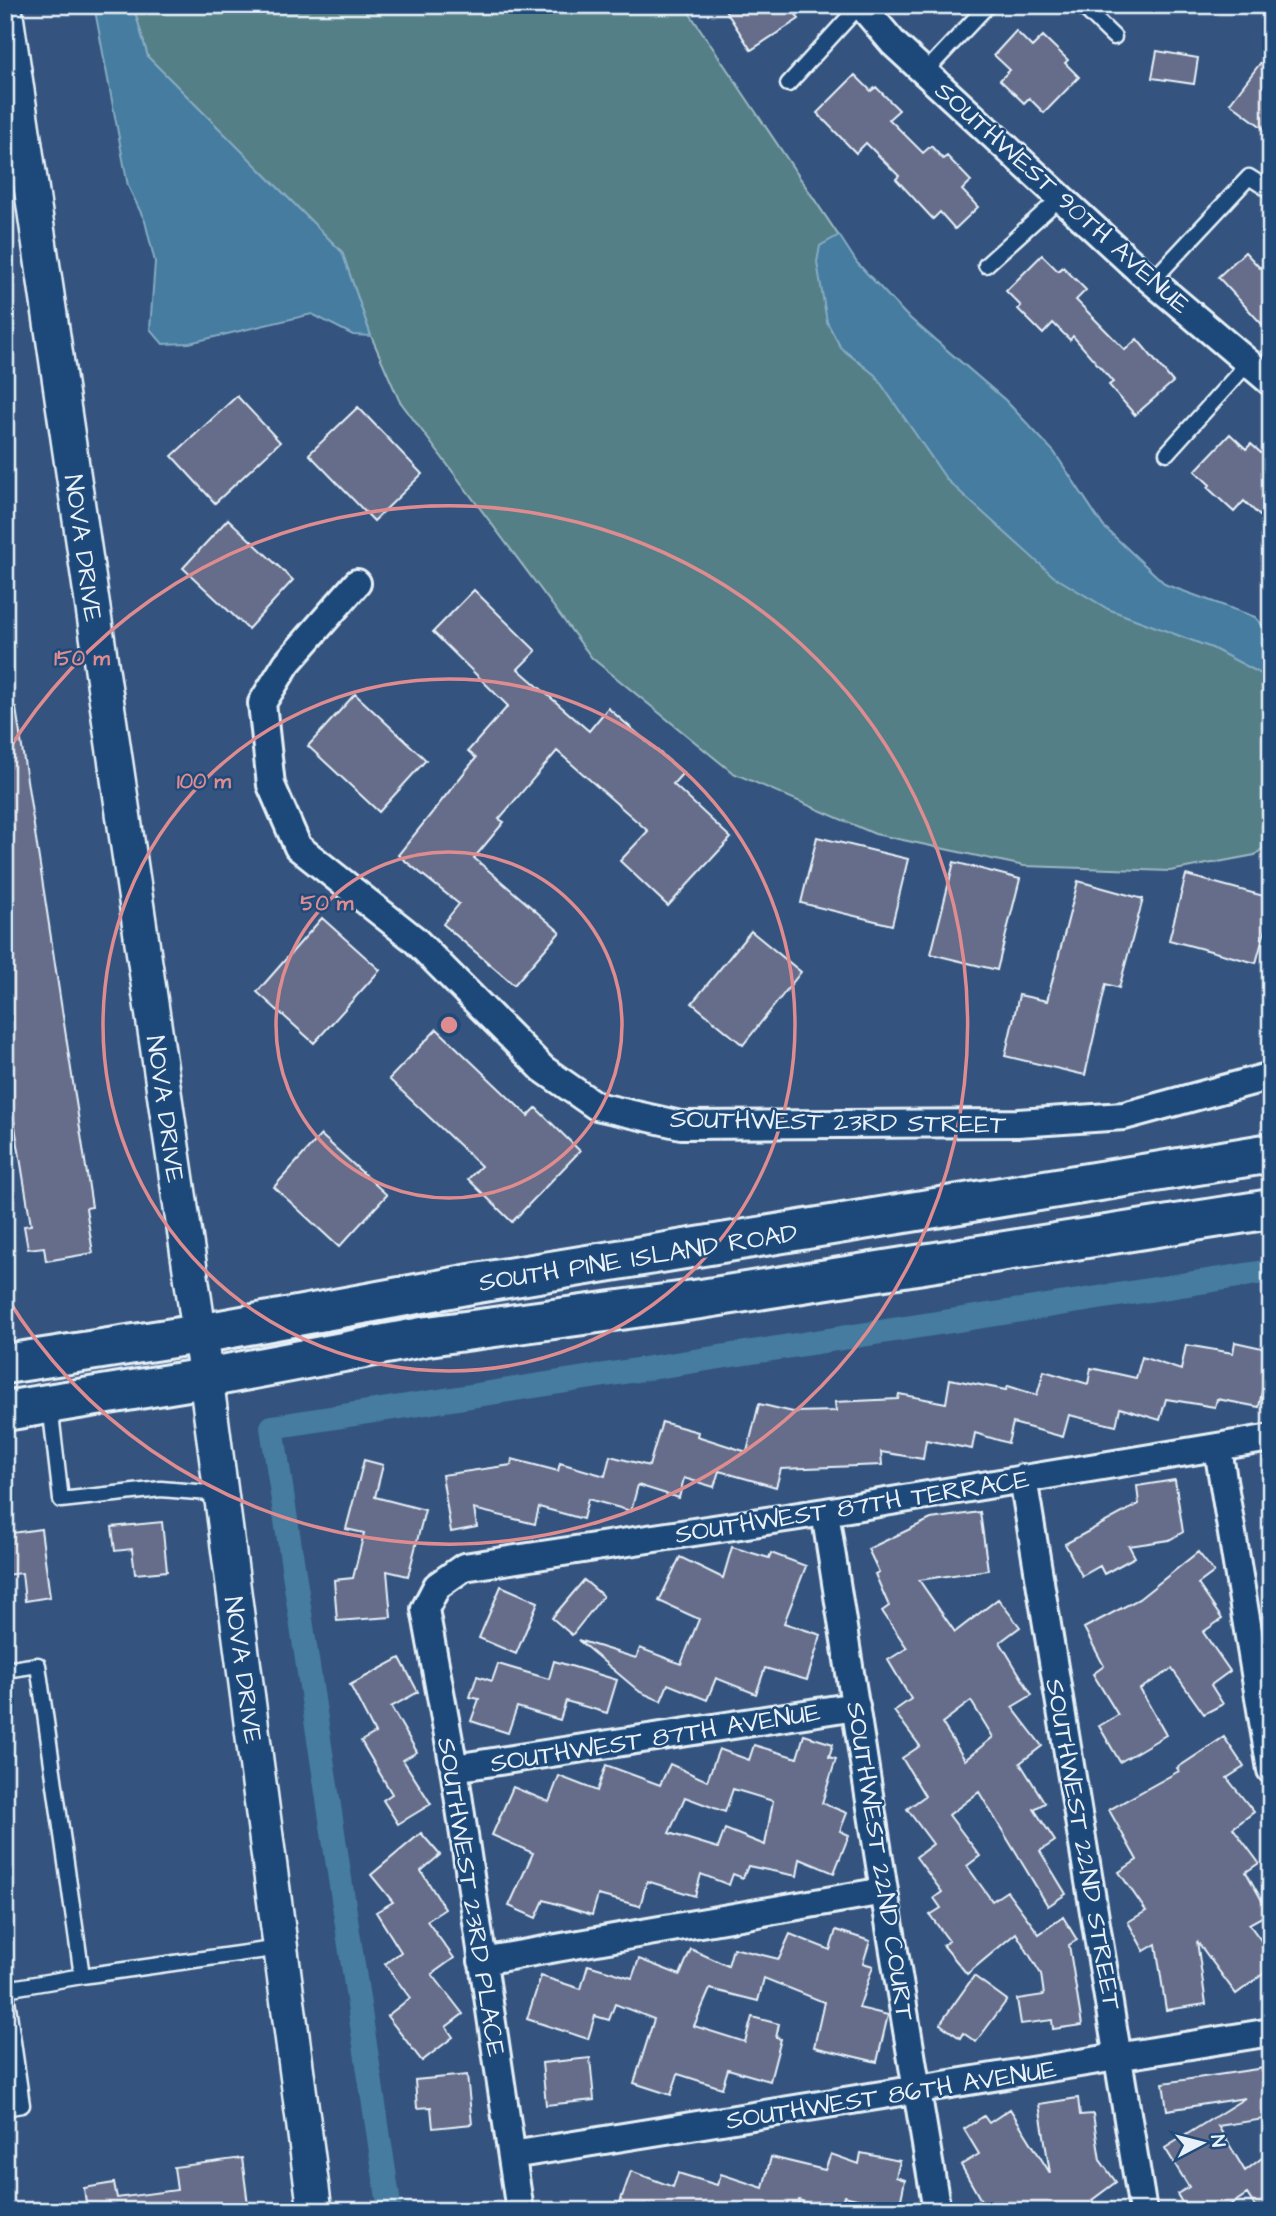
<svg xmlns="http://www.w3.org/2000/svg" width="1276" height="2216" viewBox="0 0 1276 2216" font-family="'Architects Daughter',sans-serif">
	<rect width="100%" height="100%" fill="#34547f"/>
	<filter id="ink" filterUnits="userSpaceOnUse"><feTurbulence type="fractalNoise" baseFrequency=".0143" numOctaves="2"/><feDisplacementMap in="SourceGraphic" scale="14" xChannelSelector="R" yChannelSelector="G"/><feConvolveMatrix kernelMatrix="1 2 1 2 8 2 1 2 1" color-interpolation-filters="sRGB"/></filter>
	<g filter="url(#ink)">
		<path fill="#547f87" stroke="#9eb8c0" stroke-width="2" d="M133,5H359L365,10L388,5H684L857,263L906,315L1005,400L1054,452L1103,526L1166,585L1255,617L1271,635V841L1255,855L1170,871L1024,866L875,834L733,773L592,658L399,400L371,336L342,252L148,57Z"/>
		<path fill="#447c9f" stroke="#86abc3" stroke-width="2" d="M94,5H133L148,57L342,252L371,336L353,335L312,314L189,343L163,344L150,329L155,262L145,221L128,186Z
			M839,235L857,263L906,315L1005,400L1054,452L1103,526L1166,585L1255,617L1271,635V679L1212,648L1108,609L1053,576L947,480L875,375L841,348L827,322L817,262L820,246Z"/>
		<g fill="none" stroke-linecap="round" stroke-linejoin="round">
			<path stroke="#447c9f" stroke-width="24" d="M390,2211L272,1427L1271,1271"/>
		</g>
		<path fill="#656d8a" stroke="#e8f1f8" stroke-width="2" fill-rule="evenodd" d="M722,5H790L799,19L751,50Z
			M1016,31L1032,47L1043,36L1068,60L1065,63L1079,77L1044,113L1029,98L1024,103L1000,80L1010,70L994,55Z
			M1271,49V134L1230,103Z
			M1157,51L1198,58L1194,84L1152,78Z
			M855,75L871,91L876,87L899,110L889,119L923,153L931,146L943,159L947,156L971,181L962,190L978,207L955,229L940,212L933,219L896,179L899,176L866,143L856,153L817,113Z
			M1245,252L1260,268L1271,258V334L1218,277Z
			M1042,255L1058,271L1063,267L1086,290L1076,300L1125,350L1137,339L1173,382L1135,415L1109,385L1113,382L1073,336L1070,340L1053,323L1043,334L1018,309L1021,306L1006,291Z
			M237,396L280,442L215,503L172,456Z
			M358,407L422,474L374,521L309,454Z
			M1230,434L1246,449L1251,444L1271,462V506L1261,517L1244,501L1234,512L1208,488L1210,485L1195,471Z
			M228,519L293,580L248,629L183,568Z
			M474,590L536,651L518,669L589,731L608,708L683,773L673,784L731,838L668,906L620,861L648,831L557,751L499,819L504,822L474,858L560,932L514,985L443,924L459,904L398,855L476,758L468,751L508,706L433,632Z
			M355,694L426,760L379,812L308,746Z
			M16,708L92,1207L86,1208L93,1253L46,1261L44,1247L28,1249L24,1226L31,1225L5,1065V709Z
			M817,837L908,859L892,925L801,903Z
			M954,862L1020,879L997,970L931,954Z
			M1186,875L1271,898V909L1256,963L1169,940Z
			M1078,881L1143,899L1119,988L1106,984L1085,1075L1005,1056L1019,995L1047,1001Z
			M322,918L380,970L314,1043L257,992Z
			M751,931L801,972L743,1045L692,1003Z
			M437,1029L528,1116L536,1108L580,1151L512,1222L468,1179L481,1166L389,1079Z
			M321,1135L387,1195L339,1247L274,1187Z
			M1235,1342L1271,1350V1388L1263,1386L1259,1407L1217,1399L1215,1407L1166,1399L1160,1420L1120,1408L1116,1426L1069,1415L1063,1437L1013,1423L1008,1443L975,1433L972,1449L926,1440L923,1459L881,1452L882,1465L781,1469L776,1487L719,1471L714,1487L684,1478L679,1498L638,1485L631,1511L588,1499L583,1519L539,1507L535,1524L474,1509L477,1527L451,1532L442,1475L511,1465L512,1459L558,1471L560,1463L605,1476L610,1456L649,1466L662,1422L698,1432L697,1436L747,1452L759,1404L793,1412L836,1411L835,1402L898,1399L899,1394L946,1403L950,1379L1006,1390L1008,1386L1037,1395L1044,1371L1088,1384L1091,1368L1136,1378L1142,1357L1181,1370L1186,1345L1233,1353Z
			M364,1460L383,1465L375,1497L425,1510L408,1576L387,1571L391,1617L337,1621L334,1580L353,1578L364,1533L346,1529Z
			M1175,1480L1183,1532L1169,1540L1129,1546L1135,1557L1104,1574L1100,1566L1082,1576L1065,1544L1139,1504L1137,1486Z
			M980,1512L988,1570L919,1580L955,1632L998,1599L1020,1627L1000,1642L1032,1695L1012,1707L1042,1746L1020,1763L1045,1803L1034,1809L1055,1841L1040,1851L1066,1894L1048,1906L979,1792L949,1815L980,1856L967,1866L992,1901L1007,1891L1039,1934L1063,1917L1077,1940L1069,1945L1082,2025L1053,2029L1052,2020L1021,2024L1017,1999L1044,1995L1041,1974L1016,1933L967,1974L943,1945L949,1941L930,1915L941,1908L934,1898L942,1892L916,1857L933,1844L907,1809L925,1796L902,1758L920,1746L894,1711L911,1699L888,1660L907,1648L882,1611L889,1606L875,1574L879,1572L868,1549L931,1519ZM971,1701L993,1737L965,1760L942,1723Z
			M162,1522L167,1571L135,1574L132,1549L115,1551L112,1527Z
			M41,1529L50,1597L25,1601L22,1573L5,1575V1534Z
			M732,1547L769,1558L771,1553L806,1566L784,1623L821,1635L807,1680L765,1668L756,1694L716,1678L707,1700L668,1684L661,1701L640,1692L578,1640L636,1658L640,1648L681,1664L699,1619L659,1601L680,1557L723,1578Z
			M1198,1552L1214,1572L1198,1584L1222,1619L1203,1632L1230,1671L1211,1685L1223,1704L1204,1714L1172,1669L1140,1689L1166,1735L1120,1762L1099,1726L1118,1715L1093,1674L1104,1666L1084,1628L1139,1599Z
			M584,1580L603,1596L572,1635L552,1618Z
			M501,1586L538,1602L516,1654L479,1638Z
			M400,1658L418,1692L391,1707L417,1752L403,1760L431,1804L398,1824L383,1800L392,1794L361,1741L375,1733L350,1685Z
			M554,1661L617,1680L607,1713L566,1701L560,1720L517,1707L508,1733L471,1721L479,1699L470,1697L477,1676L492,1681L498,1664L549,1679Z
			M804,1735L833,1744L829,1757L836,1759L822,1803L847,1813L840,1831L849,1835L834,1873L800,1859L797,1876L748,1866L743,1878L733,1874L729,1885L701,1874L695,1896L647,1881L640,1906L598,1895L592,1915L544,1900L536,1918L509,1906L533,1853L492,1835L513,1787L549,1802L559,1776L597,1791L606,1765L660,1785L670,1764L707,1781L719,1749L749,1760L754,1745L797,1758ZM733,1789L773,1801L765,1845L725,1829L718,1848L669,1833L685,1797L725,1812Z
			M1224,1737L1244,1767L1227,1778L1254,1812L1233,1828L1259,1863L1246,1872L1269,1913L1249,1924L1271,1954V1968L1236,1994L1197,1941L1206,2004L1166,2010L1156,1944L1144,1951L1128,1922L1146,1911L1119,1872L1137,1860L1109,1810L1179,1771L1177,1768Z
			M421,1833L440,1855L421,1871L445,1909L427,1921L454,1958L432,1974L463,2014L446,2027L453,2037L422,2061L387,2016L410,1998L385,1964L401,1952L376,1912L393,1902L371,1875Z
			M836,1930L870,1941L863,1963L873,1966L859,2008L888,2015L877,2062L814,2047L824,2002L764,1978L758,2001L710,1989L694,2026L745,2042L752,2017L779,2024L776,2038L781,2039L770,2081L728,2069L722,2088L678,2074L671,2095L634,2083L654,2019L615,2004L609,2020L595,2016L588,2039L527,2019L541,1976L581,1989L588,1965L632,1978L639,1959L680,1975L691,1949L728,1966L733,1948L779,1959L790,1934L830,1950Z
			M974,1976L1007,2000L976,2042L963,2033L960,2038L940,2024Z
			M590,2058L594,2100L546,2105L542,2063Z
			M1271,2067V2118L1218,2126L1245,2171L1271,2151V2211H1258L1247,2194L1221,2211H1187L1177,2194L1189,2187L1165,2148L1245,2098L1167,2110L1163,2083Z
			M467,2075L472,2124L433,2128L431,2107L417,2108L415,2080Z
			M1078,2098L1080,2115L1093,2114L1100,2160L1116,2182L1092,2200L1100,2211H987L961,2165L979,2154L964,2129L984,2116L989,2123L1010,2109L1050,2173L1039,2104Z
			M861,2153L900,2161L896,2177L905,2180L899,2209L844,2196L839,2211H829L799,2200L796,2211H617L631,2171L673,2187L678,2173L717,2185L721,2174L763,2188L771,2157L825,2170L831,2154L859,2164Z
			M242,2158L248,2205L206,2211H87L84,2188L114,2183L117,2198L177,2190L174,2167Z"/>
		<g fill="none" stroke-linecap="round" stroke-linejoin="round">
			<defs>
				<path id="service" d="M1081,5L1114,37
					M925,72L988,5
					M788,84L860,5
					M986,265L1061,197
					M1152,281L1249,177L1271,191
					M1167,453L1248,363
					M50,1405L61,1500L161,1489L221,1494
					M5,1670L38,1665L82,1976L280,1948
					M5,1985L22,2105L5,2108
					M6,1989L82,1976"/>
				<path id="minor" d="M861,5L894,44L1139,270L1271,382
					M357,583L287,663L262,703L271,785L298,847L414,939L543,1069L596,1106L681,1125L1018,1123L1124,1116L1271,1076
					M1218,1449L1271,1770
					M1023,1478L1143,2211
					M825,1512L884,1891L937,2211
					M454,1768L856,1706
					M482,1961L884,1891
					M512,2155L1271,2032
					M520,2211L454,1768L425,1609L437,1586L464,1567L825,1512L1271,1438"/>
				<path id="tertiary" d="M5,9L206,1378L315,2211"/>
				<path id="secondary" d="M5,1364L199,1334L471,1284L1271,1153
					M5,1411L206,1378L428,1336L701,1299L1271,1209"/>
			</defs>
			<use href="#service" stroke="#e8f1f8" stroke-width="19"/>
			<use href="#minor" stroke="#e8f1f8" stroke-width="32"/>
			<use href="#tertiary" stroke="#e8f1f8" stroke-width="38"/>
			<use href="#secondary" stroke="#e8f1f8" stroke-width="44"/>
			<use href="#service" stroke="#1f4a7a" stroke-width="14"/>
			<use href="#minor" stroke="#1f4a7a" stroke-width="26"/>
			<use href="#tertiary" stroke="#1f4a7a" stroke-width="33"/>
			<use href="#secondary" stroke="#1f4a7a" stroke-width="38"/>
		</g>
	</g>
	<g fill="none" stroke="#df8c90" stroke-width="3.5">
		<circle cx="449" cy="1025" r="173"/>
		<circle cx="449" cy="1025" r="346"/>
		<path d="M6 754A519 519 0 1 1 6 1296"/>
	</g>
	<g text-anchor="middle" stroke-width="5" stroke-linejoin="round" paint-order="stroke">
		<g font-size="26" fill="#e8f1f8" stroke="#1f4a7a">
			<text transform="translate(1063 197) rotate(42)" y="9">SOUTHWEST 90TH AVENUE</text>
			<text transform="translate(84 548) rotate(82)" y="9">NOVA DRIVE</text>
			<text transform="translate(166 1109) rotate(82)" y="9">NOVA DRIVE</text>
			<text transform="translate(838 1121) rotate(1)" y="9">SOUTHWEST 23RD STREET</text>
			<text transform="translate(638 1257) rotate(-9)" y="9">SOUTH PINE ISLAND ROAD</text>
			<text transform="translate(852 1506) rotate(-9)" y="9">SOUTHWEST 87TH TERRACE</text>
			<text transform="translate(244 1670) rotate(82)" y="9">NOVA DRIVE</text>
			<text transform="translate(655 1737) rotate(-9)" y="9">SOUTHWEST 87TH AVENUE</text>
			<text transform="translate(1084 1844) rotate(80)" y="9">SOUTHWEST 22ND STREET</text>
			<text transform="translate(881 1861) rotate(81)" y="9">SOUTHWEST 22ND COURT</text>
			<text transform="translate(472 1897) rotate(81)" y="9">SOUTHWEST 23RD PLACE</text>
			<text transform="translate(891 2094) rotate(-9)" y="9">SOUTHWEST 86TH AVENUE</text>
		</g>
	</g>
	<circle cx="449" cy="1025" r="10" fill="#df8c90" stroke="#1f4a7a" stroke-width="3.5"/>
	<g font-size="21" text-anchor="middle" font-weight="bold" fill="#df8c90" stroke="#1f4a7a" stroke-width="5" stroke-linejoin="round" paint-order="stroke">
		<text x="82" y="665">150 m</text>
		<text x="204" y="788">100 m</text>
		<text x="327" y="910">50 m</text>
	</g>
	<rect width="1276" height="2216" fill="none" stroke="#1f4a7a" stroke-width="28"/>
	<rect x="14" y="14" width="1248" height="2188" fill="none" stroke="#e8f1f8" stroke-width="2.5" filter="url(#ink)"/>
	<g transform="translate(1202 2143) rotate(83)" stroke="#1f4a7a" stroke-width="5" paint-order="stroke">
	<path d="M0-5L12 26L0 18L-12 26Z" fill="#e8f1f8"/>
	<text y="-10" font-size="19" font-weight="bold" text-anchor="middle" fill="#e8f1f8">N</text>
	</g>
</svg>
